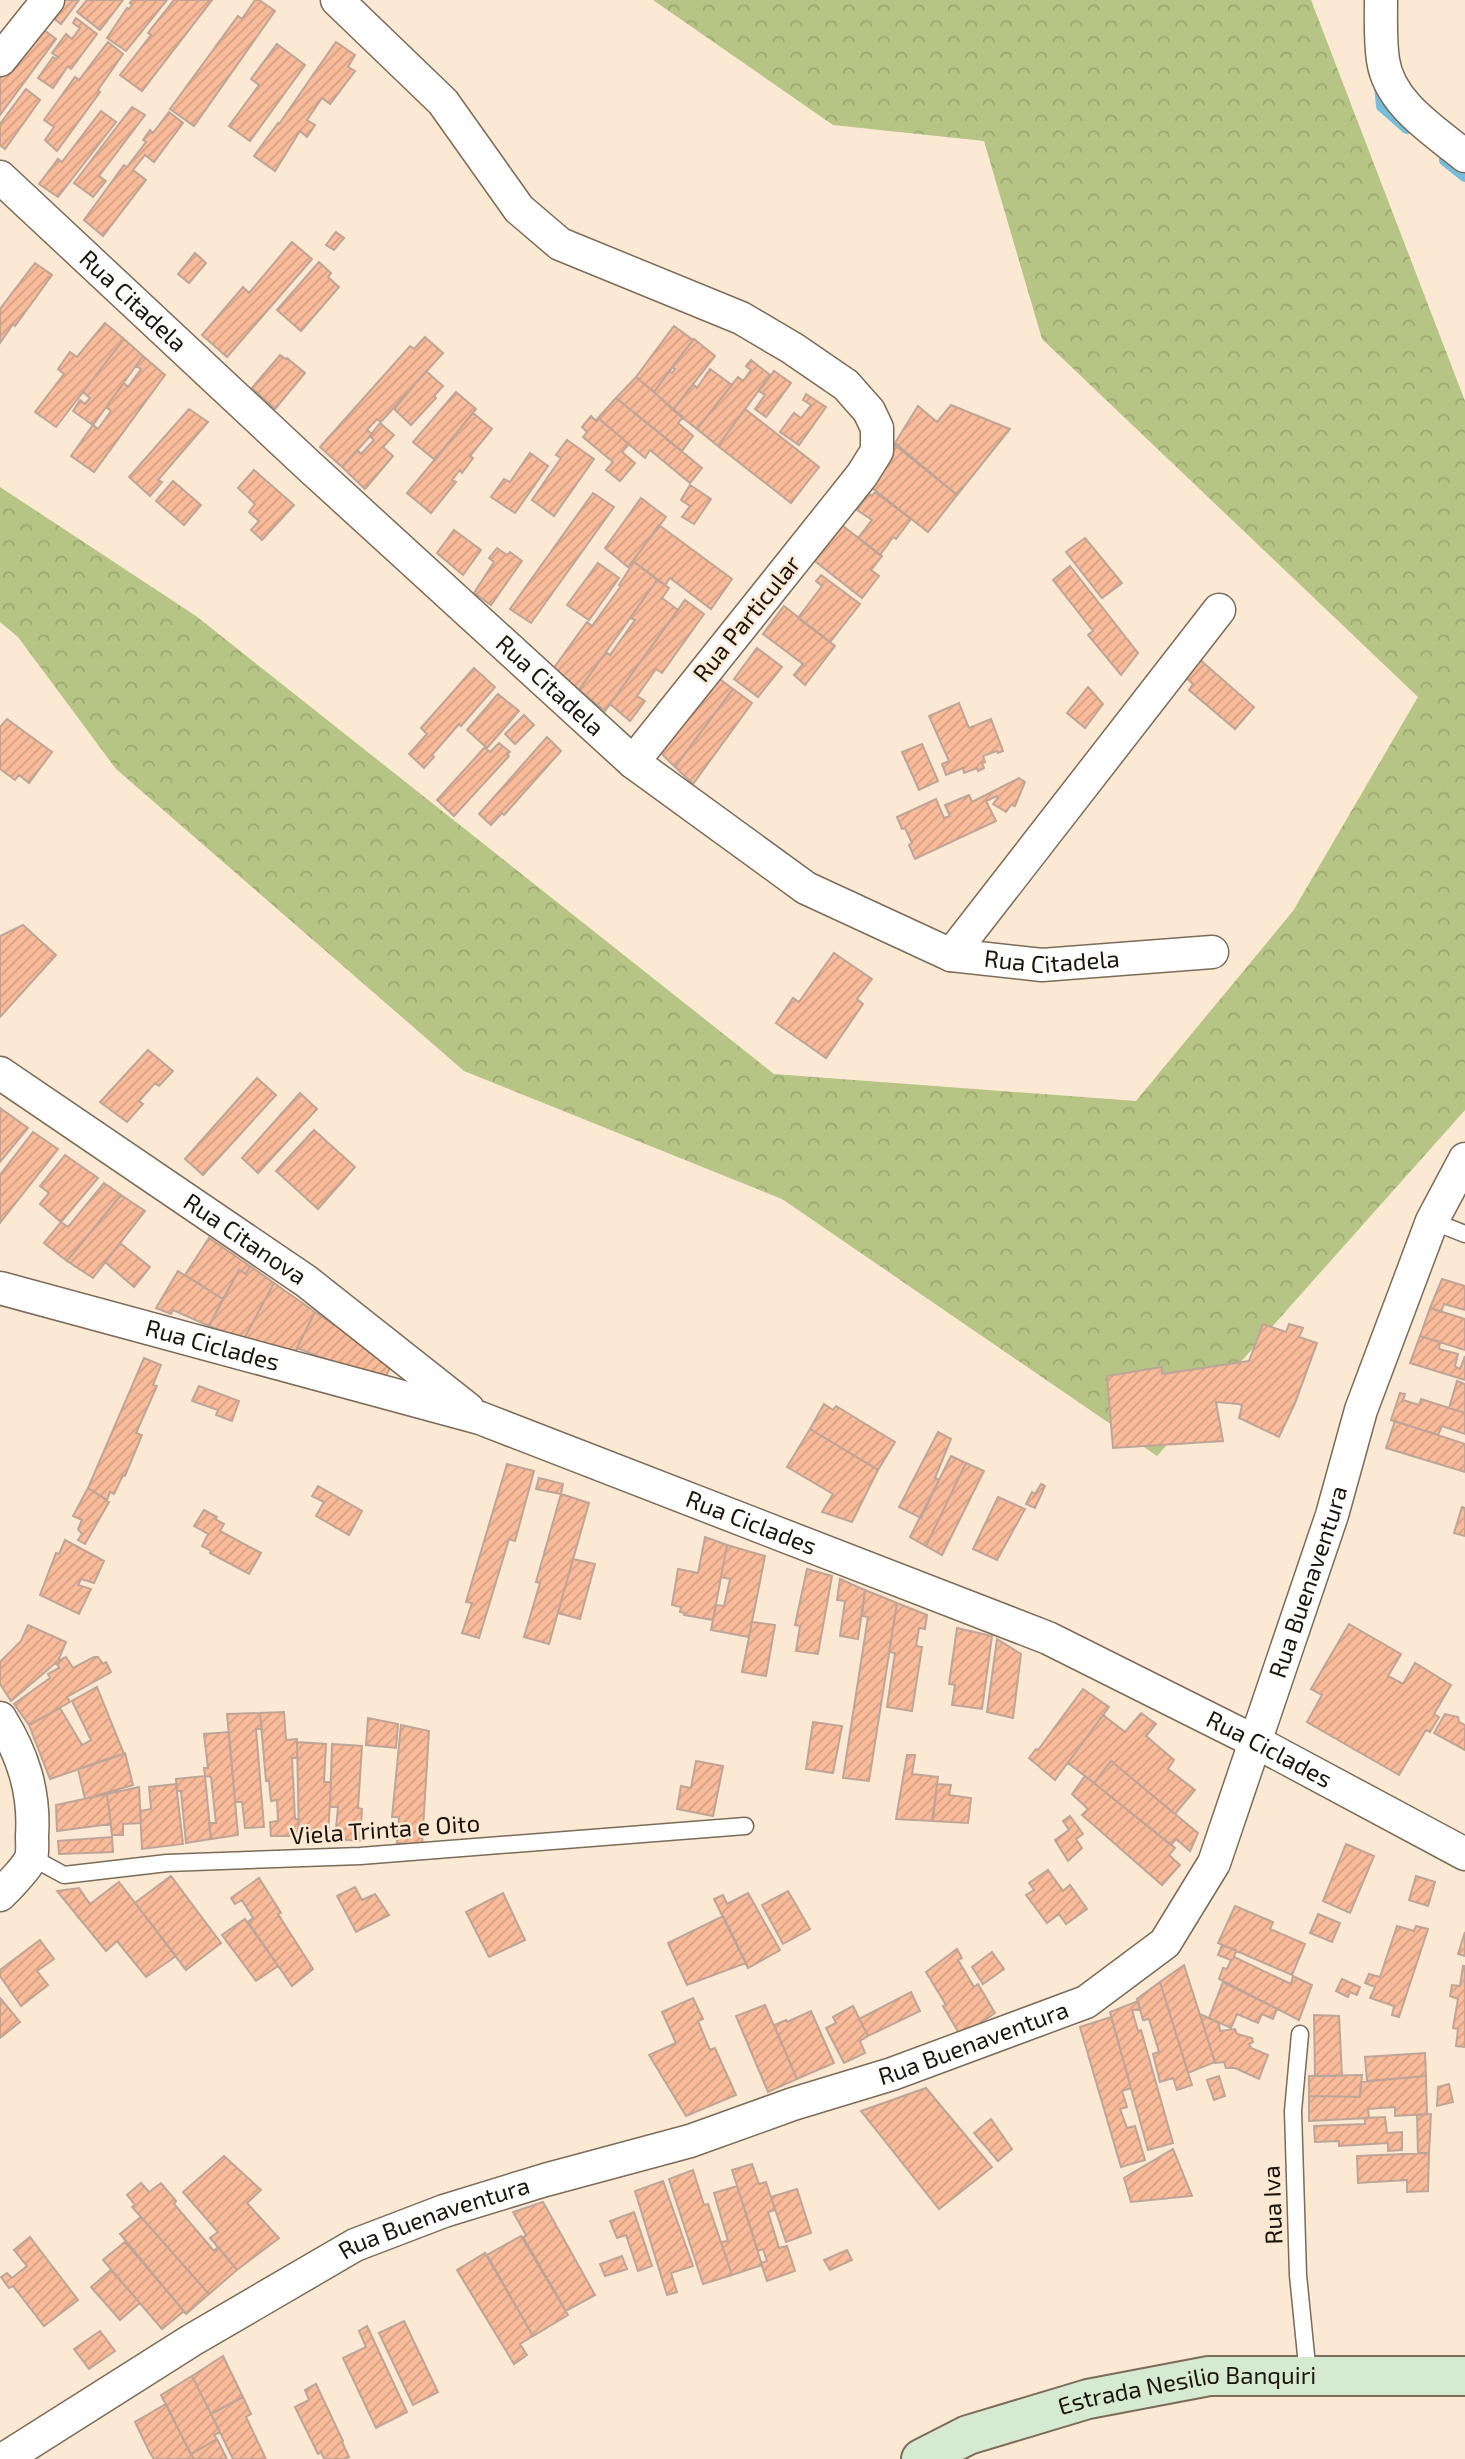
<svg xmlns="http://www.w3.org/2000/svg" width="1465" height="2459" viewBox="0 0 1465 2459" font-family="'Exo 2',sans-serif">
	<defs>
		<pattern id="forest-crowns" width="20" height="18" patternUnits="userSpaceOnUse" patternTransform="scale(1.75)"><rect width="20" height="18" fill="#b6c485"/><path d="M2 6a3 3 0 1 1 6 0M12 15a3 3 0 1 1 6 0" fill="none" stroke="#9ca872"/></pattern>
		<pattern id="building-hatch" width="6" height="6" patternUnits="userSpaceOnUse" patternTransform="scale(1.75)"><rect width="6" height="6" fill="#f9bb9a"/><path d="M-1 1l2-2M0 6l6-6M5 7l2-2" fill="none" stroke="#d5a084"/></pattern>
	</defs>
	<rect width="100%" height="100%" fill="#fbe9d3"/>
	<path fill="url(#forest-crowns)" d="M653,0H1311L1465,401V1110L1157,1456L782,1199L464,1071L116,769L18,637L0,622V487L196,616L774,1074L1136,1101L1293,911L1418,697L1042,339L984,141L833,125Z"/>
	<g fill="none" stroke-linecap="round" stroke-linejoin="round">
		<path stroke="#74bddc" stroke-width="12" d="M1380,84L1382,106L1407,128
			M1445,160L1465,176"/>
	</g>
	<path fill="url(#building-hatch)" stroke="#bea598" stroke-width="2" d="M59,0H79L61,24L44,11Z
		M87,0H123L100,30L77,12Z
		M132,0H167L126,51L107,38L127,8L129,9L132,5L130,3Z
		M174,0H212L142,91L120,75L151,35L148,33Z
		M255,0H259L275,11L194,126L170,109L238,16L242,19Z
		M76,18L97,34L71,69L68,66L53,88L38,78L53,57L56,59L58,57L52,53L66,34L72,39L80,28L73,23Z
		M36,24L56,39L0,115V74Z
		M108,42L123,54L98,90L100,92L57,151L45,140L54,127L44,120L75,77L79,80Z
		M336,42L355,55L348,67L355,71L330,104L322,98L307,120L315,125L307,137L300,131L275,171L254,156L278,123L279,124Z
		M277,44L305,65L250,141L229,126L259,85L251,79Z
		M26,89L40,100L5,149L0,145V124Z
		M132,107L145,115L99,176L106,181L93,197L74,183Z
		M101,111L116,122L58,197L39,184L58,159L62,162Z
		M169,112L183,123L154,162L145,155L133,170L146,180L103,236L84,220L124,165L127,167L146,142L143,140L150,130L153,133Z
		M336,232L344,238L334,250L326,245Z
		M292,242L312,259L227,357L202,335L243,287L249,293Z
		M195,253L206,263L189,283L178,274Z
		M319,262L331,273L328,277L339,287L301,331L277,310Z
		M35,263L52,275L15,326L13,324L0,343V309Z
		M105,323L124,339L56,427L35,412L64,374L58,369L70,352L77,357Z
		M674,326L693,340L654,392L636,377Z
		M425,337L443,353L381,422L377,419L367,430L372,434L342,467L320,447L410,346L414,349Z
		M124,339L143,356L93,425L73,411L80,400L85,404L90,398L83,392Z
		M694,339L715,356L673,410L654,392L669,371L672,373L675,369L672,367Z
		M280,355L286,359L287,358L305,373L275,409L252,388Z
		M143,356L165,375L94,472L71,456L93,425L98,429L111,411L106,407L124,383L128,387L141,369L136,366Z
		M751,360L770,375L718,446L697,429L738,377L743,381L751,370L746,366Z
		M710,369L732,385L697,429L673,410L693,384L697,388Z
		M426,371L443,386L434,396L436,398L411,425L394,409Z
		M774,371L791,383L766,417L755,409L765,395L759,391Z
		M636,377L683,417L678,423L693,436L682,451L616,398Z
		M456,392L476,409L435,460L413,442Z
		M806,394L826,407L799,445L780,432L794,413L801,418L811,405L803,400Z
		M616,398L702,468L690,483L650,450L645,458L598,418Z
		M951,405L1010,429L957,495L895,443L918,406L937,422Z
		M189,409L208,422L158,480L162,482L150,496L129,477Z
		M745,409L819,467L791,503L718,446Z
		M473,413L492,429L470,456L473,458L462,473L460,470L452,480L456,482L431,513L407,493Z
		M591,416L596,421L598,418L629,444L622,452L635,463L620,481L606,470L613,462L583,437L587,432L582,427Z
		M380,423L394,435L383,447L393,456L365,489L342,467L357,450L361,454L374,440L370,436Z
		M567,440L594,459L554,516L532,500L561,458L556,455Z
		M891,442L957,495L928,532L863,481Z
		M530,453L548,466L515,513L491,497L504,479L510,482Z
		M254,470L294,505L262,540L251,530L259,521L249,512L255,504L238,488Z
		M173,481L201,505L184,525L156,501Z
		M690,485L711,499L694,524L682,517L690,506L681,500Z
		M864,489L872,496L875,492L911,519L896,539L893,537L880,555L858,538L872,520L857,510L866,498L860,494Z
		M593,493L614,507L531,623L510,609Z
		M641,498L666,517L628,567L605,548Z
		M839,523L882,556L871,570L879,576L862,598L811,558Z
		M659,525L732,579L711,609L670,578L665,585L633,561Z
		M454,530L481,550L463,575L437,553Z
		M1085,538L1122,583L1102,598L1066,552Z
		M497,548L507,555L510,552L522,561L491,605L474,593L494,562L489,558Z
		M634,562L657,580L579,690L553,669L587,622L592,626L621,586L619,585Z
		M598,563L619,578L589,620L567,605Z
		M1070,566L1138,653L1121,675L1088,635L1093,631L1053,580Z
		M821,575L860,604L830,642L798,618L822,586L816,581Z
		M657,580L669,588L662,598L678,610L605,711L579,690L606,652L610,655L635,620L630,618Z
		M685,600L704,614L662,673L656,669L637,696L645,701L630,721L610,704Z
		M784,606L835,646L805,685L794,675L803,664L763,634Z
		M757,648L782,667L758,697L734,679Z
		M1190,651L1254,707L1235,729L1189,690L1193,684L1176,669Z
		M474,668L495,687L461,726L459,724L432,755L434,757L424,768L409,754L427,734L421,728Z
		M709,671L733,689L675,767L653,745Z
		M1088,687L1103,704L1085,728L1067,713Z
		M733,689L752,703L693,784L675,767Z
		M498,694L519,711L487,748L467,730Z
		M959,703L969,728L991,719L1003,751L998,753L997,751L983,756L985,762L982,763L984,768L978,771L977,768L964,773L963,768L946,775L942,764L949,761L929,716Z
		M524,715L534,725L515,744L505,734Z
		M7,719L52,752L29,783L19,775L15,780L0,769V727Z
		M547,737L561,751L504,815L502,813L491,825L479,814Z
		M499,743L510,752L507,754L509,756L454,816L437,800L485,747L490,752Z
		M922,744L938,781L919,790L902,752Z
		M1019,778L1025,782L1015,806L1011,805L1006,812L993,804L998,798L997,796L986,801L996,821L915,859L909,845L912,843L905,828L902,829L897,817L936,799L944,818L950,816L945,805L969,795L972,802Z
		M23,925L56,955L0,1017V936Z
		M834,953L872,979L857,999L863,1004L826,1058L776,1023L793,998L799,1002Z
		M148,1050L173,1071L159,1086L155,1083L139,1101L143,1104L127,1122L100,1102Z
		M257,1078L276,1095L203,1175L185,1159Z
		M300,1093L317,1109L258,1173L242,1158Z
		M0,1108L28,1128L0,1162Z
		M314,1130L355,1167L318,1209L276,1171Z
		M33,1132L58,1149L0,1223V1175Z
		M65,1155L98,1178L61,1222L40,1204L49,1193L40,1186Z
		M104,1183L121,1195L67,1261L44,1243L61,1222L68,1227Z
		M121,1195L145,1211L93,1278L67,1261Z
		M209,1238L250,1266L246,1274L239,1270L223,1299L185,1275Z
		M120,1243L150,1267L134,1287L105,1262Z
		M250,1266L274,1283L244,1339L209,1326L239,1270L246,1274Z
		M178,1271L223,1299L209,1326L173,1310L171,1314L156,1308Z
		M1442,1279L1465,1286V1310L1444,1304L1441,1312L1430,1308Z
		M274,1283L315,1312L294,1354L244,1339Z
		M1430,1308L1465,1319V1350L1420,1336Z
		M315,1312L392,1364L383,1382L297,1348Z
		M1263,1324L1286,1332L1289,1324L1303,1328L1299,1337L1317,1343L1295,1403L1279,1437L1239,1418L1242,1406L1239,1404L1216,1402L1223,1441L1113,1448L1107,1376L1162,1367V1374L1249,1361Z
		M1420,1336L1440,1342L1439,1349L1458,1354L1455,1366L1460,1369L1465,1356V1380L1410,1363Z
		M144,1358L161,1365L153,1385L157,1386L136,1433L142,1435L125,1476L123,1475L114,1494L110,1492L107,1500L88,1488Z
		M1457,1381L1465,1384V1413L1449,1408Z
		M199,1386L239,1401L232,1421L216,1415L218,1410L192,1401Z
		M1400,1393L1405,1394L1403,1400L1419,1405L1421,1399L1465,1413V1434L1442,1426L1438,1435L1391,1420Z
		M824,1404L833,1410L836,1406L895,1442L878,1470L810,1429Z
		M1395,1421L1465,1444V1472L1386,1448Z
		M810,1429L878,1470L852,1522L822,1512L833,1494L787,1467Z
		M938,1432L951,1439L935,1478L939,1480L921,1518L899,1507Z
		M951,1456L966,1463L926,1546L910,1537Z
		M966,1463L984,1471L942,1555L926,1546Z
		M507,1464L534,1471L515,1541L509,1539L479,1638L462,1633L472,1603L466,1602Z
		M539,1478L563,1484L561,1494L536,1489Z
		M1041,1484L1045,1486L1035,1508L1026,1504L1032,1492L1035,1494Z
		M318,1486L362,1511L349,1535L316,1516L324,1502L312,1496Z
		M88,1488L109,1502L85,1544L78,1540L82,1534L78,1529L82,1520L73,1516Z
		M561,1494L589,1503L549,1644L524,1637L540,1583L536,1582Z
		M998,1497L1025,1509L997,1560L973,1549Z
		M1462,1507L1465,1508V1536L1454,1533Z
		M204,1510L217,1517L215,1519L224,1524L220,1531L261,1553L249,1574L210,1553L211,1551L202,1546L208,1534L194,1526Z
		M705,1537L727,1545L713,1620L684,1615L685,1613L680,1612L681,1607L672,1605L678,1569L698,1573Z
		M65,1540L104,1561L94,1583L81,1579L78,1585L91,1589L79,1614L40,1595L56,1553L59,1554Z
		M727,1545L765,1556L749,1637L711,1630L716,1605L724,1606L730,1579L721,1577Z
		M573,1559L595,1564L580,1619L558,1613Z
		M807,1569L832,1576L818,1654L796,1651L800,1626L795,1625Z
		M840,1579L865,1590L858,1639L840,1636L845,1601L837,1600Z
		M865,1590L897,1603L869,1781L843,1778L868,1617L862,1616Z
		M897,1603L927,1615L925,1629L919,1628L916,1646L922,1647L912,1711L887,1707L895,1653L889,1652Z
		M752,1622L775,1625L766,1676L742,1672Z
		M1349,1624L1401,1654L1388,1676L1403,1684L1415,1663L1451,1685L1434,1714L1439,1717L1430,1732L1426,1730L1399,1775L1307,1722L1322,1695L1311,1689Z
		M28,1625L66,1642L58,1661L11,1701L0,1684V1662L21,1641Z
		M957,1628L992,1636L982,1709L952,1705L955,1685L949,1684Z
		M997,1639L1021,1654L1013,1718L987,1712Z
		M66,1657L73,1668L94,1657H98L103,1664L106,1662L111,1672L67,1697L70,1702L29,1725L14,1704L50,1678L48,1674L59,1668L56,1662Z
		M97,1687L124,1754L50,1779L29,1725L60,1708L82,1745L91,1740L72,1701Z
		M1083,1689L1109,1707L1055,1780L1029,1758L1036,1749L1038,1750Z
		M284,1712L286,1740L297,1739V1757L292,1758L295,1819H298L299,1836H271L270,1822L278,1821L277,1800L271,1801L269,1781H266L260,1713Z
		M260,1713L262,1729H256L264,1827L245,1828L242,1802H235L227,1714Z
		M1141,1713L1156,1724L1146,1736L1174,1760L1168,1769L1195,1790L1175,1814L1111,1761L1094,1783L1068,1763L1103,1715L1125,1732Z
		M1445,1714L1458,1717L1459,1722L1465,1725V1750L1434,1733Z
		M368,1718L398,1724L396,1748L366,1745Z
		M813,1722L842,1726L833,1773L806,1769Z
		M401,1725L429,1731L422,1845L397,1843L399,1817H392Z
		M229,1732L238,1835L211,1839L209,1823H216L211,1777L205,1776L204,1768H208L204,1734Z
		M297,1742L326,1744L324,1782H331L328,1838L299,1836Z
		M332,1744L362,1746L358,1808L362,1809L360,1841L335,1839L338,1807H330Z
		M125,1753L133,1785L85,1799L78,1769Z
		M907,1755H915L912,1774L938,1777L932,1821L896,1819Z
		M696,1761L723,1766L713,1816L677,1809L681,1786L691,1788Z
		M1111,1761L1198,1833L1190,1851L1176,1839L1171,1845L1094,1783Z
		M205,1776L211,1839L186,1843L181,1791H177L176,1779Z
		M1085,1776L1175,1848L1169,1855L1180,1865L1162,1885L1082,1815L1088,1809L1072,1794Z
		M176,1784L183,1844L142,1849L140,1811L151,1809L149,1787Z
		M937,1784L951,1785L949,1795L971,1798L968,1823L933,1821Z
		M139,1787L141,1823L123,1824V1835H112L107,1794Z
		M107,1794L111,1824L57,1831L56,1805Z
		M1070,1816L1083,1834L1076,1839L1082,1848L1068,1861L1055,1840L1069,1830L1063,1821Z
		M112,1837L113,1852L59,1854L58,1841Z
		M1346,1844L1374,1856L1350,1913L1323,1901Z
		M1048,1870L1063,1891L1070,1885L1087,1909L1066,1924L1059,1914L1047,1923L1026,1895L1034,1890L1029,1883Z
		M171,1876L221,1943L186,1970L135,1903Z
		M1416,1876L1435,1882L1428,1906L1409,1900Z
		M259,1878L281,1913L278,1914L313,1969L292,1986L248,1922L253,1918L242,1900L235,1904L231,1898Z
		M119,1882L176,1956L146,1977L117,1941L106,1951L57,1891L79,1888L90,1904Z
		M355,1887L362,1900L375,1894L389,1915L356,1932L337,1896Z
		M788,1891L810,1929L783,1944L762,1905Z
		M503,1893L525,1940L489,1957L466,1912Z
		M748,1893L780,1950L748,1968L714,1899L723,1895L727,1904Z
		M1235,1906L1273,1922L1270,1929L1305,1944L1292,1975L1218,1943Z
		M1318,1914L1340,1923L1332,1942L1310,1933Z
		M723,1916L746,1963L687,1985L668,1943Z
		M245,1919L278,1966L256,1981L222,1935Z
		M1397,1926L1414,1931L1416,1926L1428,1929L1399,2017L1392,2015L1394,2006L1370,1998L1375,1987L1365,1983L1369,1974L1380,1977Z
		M1465,1932V1956L1458,1954Z
		M40,1940L54,1959L37,1971L48,1985L21,2006L0,1976V1970Z
		M1222,1945L1236,1950L1234,1957L1291,1984L1293,1976L1312,1985L1299,2020L1219,1979L1223,1968L1227,1969L1231,1960L1218,1955Z
		M957,1949L962,1958L958,1960L974,1987L978,1984L995,2013L966,2033L960,2035L943,2006L946,2005L926,1972Z
		M992,1952L1004,1969L983,1984L972,1967Z
		M1184,1965L1215,2062L1188,2073L1160,1982Z
		M1463,1966H1465V2047L1456,2046L1458,2029L1453,2028L1458,1999L1450,1996L1452,1985L1460,1986Z
		M1342,1979L1360,1987L1357,1995L1350,1992L1348,1997L1336,1991Z
		M1160,1982L1192,2085L1177,2090L1173,2078L1160,2082L1153,2054L1159,2052L1149,2019L1143,2020L1137,1999Z
		M1223,1982L1277,2009L1273,2019L1262,2014L1258,2023L1237,2014L1231,2028L1209,2018Z
		M911,1992L920,2011L868,2036L859,2019Z
		M0,1998L20,2022L0,2038Z
		M693,1998L703,2019L698,2021L710,2050L715,2048L736,2095L686,2116L649,2055L676,2043L662,2012Z
		M1138,2001L1140,2009L1132,2010L1138,2031L1141,2030L1173,2143L1148,2150L1110,2012Z
		M765,2005L797,2079L768,2092L736,2016Z
		M853,2006L868,2036L860,2041L865,2053L844,2063L826,2028L836,2023L833,2017Z
		M811,2011L834,2063L797,2079L774,2025L786,2020L787,2022Z
		M1200,2014L1219,2023L1220,2031L1235,2029L1237,2034L1252,2038L1253,2042L1249,2044L1251,2048L1268,2055L1259,2079L1235,2068H1226L1224,2062L1215,2063Z
		M1314,2015L1339,2016L1342,2076H1315Z
		M1111,2017L1131,2088L1122,2091L1127,2107L1120,2109L1127,2128L1135,2126L1145,2160L1121,2167L1080,2027Z
		M1425,2053L1426,2076L1367,2081L1365,2057Z
		M1362,2075L1360,2097L1309,2096V2076Z
		M1219,2076L1225,2096L1214,2100L1207,2080Z
		M1426,2076L1427,2114L1395,2116V2107L1368,2109L1369,2118L1309,2121V2096L1360,2097L1361,2082Z
		M1449,2084L1453,2102L1437,2106L1438,2087Z
		M926,2088L992,2167L939,2209L861,2111Z
		M1431,2114L1429,2153H1418L1417,2115Z
		M1385,2117L1387,2133L1402,2132V2150L1388,2151V2143L1339,2146V2141L1315,2142L1314,2126L1365,2124V2118Z
		M991,2119L1012,2149L998,2161L974,2133Z
		M1173,2149L1192,2196L1131,2202L1124,2178Z
		M1429,2153L1428,2191L1407,2192V2180L1358,2183L1357,2156Z
		M224,2156L261,2190L247,2203L279,2238L237,2270L210,2238L218,2232L183,2192Z
		M752,2164L759,2184L766,2182L775,2210L768,2212L779,2248L787,2246L795,2271L767,2281L761,2263L767,2261L763,2249L758,2251L732,2170Z
		M693,2170L704,2205L708,2204L732,2275L703,2284L669,2179Z
		M663,2181L693,2266L671,2273L677,2292L667,2295L635,2191Z
		M141,2183L149,2192L161,2183L176,2201L174,2204L214,2251L218,2247L237,2270L209,2294L132,2207L135,2205L127,2195Z
		M737,2186L762,2265L732,2275L721,2242L728,2241L714,2193Z
		M797,2189L811,2233L786,2242L771,2197Z
		M543,2202L595,2295L566,2311L523,2237L526,2235L513,2212Z
		M634,2212L652,2266L638,2271L626,2235L617,2238L610,2221Z
		M141,2217L209,2294L186,2314L120,2234Z
		M521,2236L568,2315L533,2336L487,2255Z
		M30,2237L78,2300L44,2326L13,2286L9,2288L1,2277L7,2273L12,2278L27,2266L14,2250Z
		M125,2242L184,2311L162,2329L103,2260Z
		M847,2250L852,2260L830,2270L824,2260Z
		M485,2253L533,2336L520,2344L527,2355L514,2364L457,2270Z
		M622,2256L627,2269L605,2276L600,2264Z
		M111,2270L140,2303L120,2320L91,2287Z
		M404,2321L438,2392L413,2405L379,2333Z
		M367,2326L407,2412L376,2428L343,2358L366,2347L359,2331Z
		M100,2331L115,2351L89,2369L74,2349Z
		M223,2356L243,2397L211,2414L192,2376Z
		M192,2376L220,2432L214,2435L217,2439L191,2454L161,2395Z
		M316,2384L343,2441L342,2442L349,2457L344,2459H324L321,2452L318,2454L295,2407L309,2400L305,2390Z
		M243,2397L251,2414L246,2417L266,2459H233L211,2414Z
		M166,2404L189,2451L194,2459H154L150,2453L135,2422Z
		M217,2439L227,2459H194L191,2454Z"/>
	<g fill="none" stroke-linecap="round" stroke-linejoin="round">
		<defs>
			<path id="lane" d="M1432,1221L1465,1234
				M31,1857L64,1875L167,1863L360,1856L745,1826
				M1300,2034L1293,2111L1298,2275L1308,2375"/>
			<g id="street">
				<path d="M337,0L443,102L519,209L560,244L741,318L792,348L846,385L869,411L877,428V451L862,475L633,762"/>
				<path d="M1381,0C1381,19 1380,40 1383,60C1389,103 1433,130 1465,156"/>
				<path d="M0,60L48,0"/>
				<path id="s1" d="M0,177L308,465L633,762L806,888L951,955L1042,965L1212,952"/>
				<path d="M951,955L1219,610"/>
				<path id="s2" d="M0,1073L306,1281L468,1409"/>
				<path id="s3" d="M0,1288L480,1418L1048,1638L1256,1742L1465,1854"/>
				<path d="M0,1718C23,1755 35,1792 32,1836C32,1842 33,1852 31,1858C27,1868 8,1887 0,1895"/>
				<path id="s4" d="M4,2459L192,2340L355,2245L444,2211L545,2180L690,2141L793,2104L892,2074L1086,2002L1165,1943L1214,1863L1332,1515L1361,1410L1432,1221L1465,1159"/>
			</g>
			<g id="secondary">
				<path id="s5" d="M921,2459L968,2435L1088,2399L1209,2376H1465"/>
			</g>
		</defs>
		<use href="#lane" stroke="#7b6b58" stroke-width="19"/>
		<use href="#street" stroke="#7b6b58" stroke-width="35"/>
		<use href="#secondary" stroke="#7b6b58" stroke-width="42"/>
		<use href="#lane" stroke="#fff" stroke-width="16"/>
		<use href="#street" stroke="#fff" stroke-width="32"/>
		<use href="#secondary" stroke="#d6ead2" stroke-width="38"/>
	</g>
	<g text-anchor="middle" stroke-width="5" stroke-linejoin="round" paint-order="stroke">
		<g font-size="24" fill="#1b150d" stroke="#fbe9d3">
			<text dy="8" stroke="none"><textPath href="#s1" startOffset="182">Rua Citadela</textPath></text>
			<text transform="translate(747 619) rotate(-51)" y="8">Rua Particular</text>
			<text dy="8" stroke="none"><textPath href="#s1" startOffset="749">Rua Citadela</textPath></text>
			<text dy="8" stroke="none"><textPath href="#s1" startOffset="1337">Rua Citadela</textPath></text>
			<text dy="8" stroke="none"><textPath href="#s2" startOffset="296">Rua Citanova</textPath></text>
			<text dy="8" stroke="none"><textPath href="#s3" startOffset="220">Rua Ciclades</textPath></text>
			<text dy="8" stroke="none"><textPath href="#s3" startOffset="788">Rua Ciclades</textPath></text>
			<text dy="8" stroke="none"><textPath href="#s4" startOffset="1671">Rua Buenaventura</textPath></text>
			<text dy="8" stroke="none"><textPath href="#s3" startOffset="1354">Rua Ciclades</textPath></text>
			<text transform="translate(385 1830) rotate(-4)" y="8">Viela Trinta e Oito</text>
			<text dy="8" stroke="none"><textPath href="#s4" startOffset="1062">Rua Buenaventura</textPath></text>
			<text transform="translate(1273 2205) rotate(-92)" y="8">Rua Iva</text>
			<text dy="8" stroke="none"><textPath href="#s4" startOffset="495">Rua Buenaventura</textPath></text>
			<text dy="8" stroke="none"><textPath href="#s5" startOffset="278">Estrada Nesilio Banquiri</textPath></text>
		</g>
	</g>
</svg>
